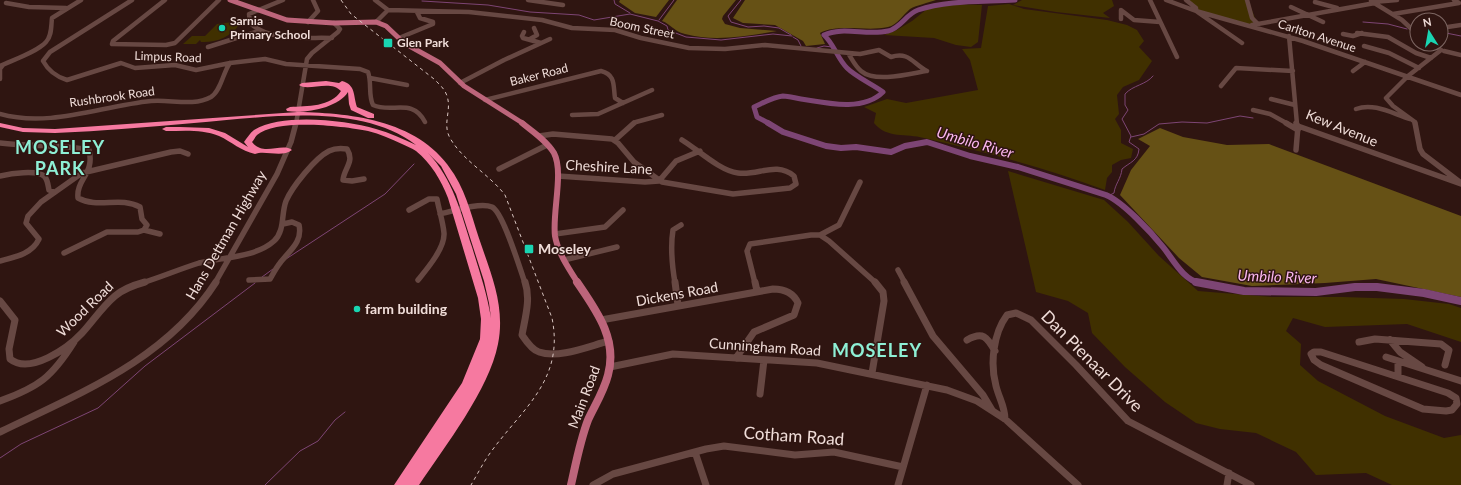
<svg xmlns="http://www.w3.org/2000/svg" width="1461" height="485" viewBox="0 0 1461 485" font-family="Lato,sans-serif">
	<rect width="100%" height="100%" fill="#2f1511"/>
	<path fill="#403000" d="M1022,0H1112L1114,6L1103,13L1110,18L1056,12L1013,5Z
		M1187,0H1248L1257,23L1251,25L1197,11Z
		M948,4L982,5L978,42L971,47L956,45L934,38L884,35L897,30L912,21L927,9Z
		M1009,4L1024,9L1107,20L1127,25L1137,30L1144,41L1139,47L1152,61L1139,80L1123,87L1117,95L1119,114L1115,119L1121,130V143L1133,149L1131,158L1121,160L1112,165V172L1107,178L1105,190C1046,168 985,152 924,138C906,133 887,139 874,123L876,113L864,107L887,99L906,103L978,90L970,60L962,49L981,48L988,6Z
		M233,22L238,23L239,25C231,37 215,43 201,42L200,40L196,44H183L192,36H205L217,24Z
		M1008,171L1104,200L1128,222L1159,256L1198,291L1272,297H1343L1404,299L1449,304L1461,308V342L1407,324L1325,327L1293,318L1286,331L1301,344L1300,365L1318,381L1385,416L1444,438L1461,435V485H1392L1366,473L1316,475L1296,452L1256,433L1220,429L1196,423L1165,402L1125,367L1092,333L1088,313L1068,301L1036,292Z"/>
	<path fill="#665115" d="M620,0H669L656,17L635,13L619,2Z
		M677,0H736L723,16L722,19L725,24L740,28L777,31C747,36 715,42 685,34C673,31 671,24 662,21Z
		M745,0H936C928,3 917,5 910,9C903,15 897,25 888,27C866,32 839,23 820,33L825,44L806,46L803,41L775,25L743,23L733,18Z
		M1160,128L1183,137L1227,145L1269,144L1461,216V297L1376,279L1325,283L1252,286L1202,277L1179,258L1120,195L1131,170L1150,146L1138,139Z"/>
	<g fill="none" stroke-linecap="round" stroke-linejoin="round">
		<path stroke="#7d4574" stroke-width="1" d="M614,0L615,4L630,13
			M741,0L728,16L731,22L748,27L764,26L779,28L791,35
			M422,1L488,5L530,12L579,15L594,20L630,14L658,21L667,26L668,30L686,37L721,40L773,34L792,36
			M659,20L674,0
			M1363,22L1388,24L1407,29
			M1441,32L1461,36
			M793,37L798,40L801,46
			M817,48L824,46L832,47
			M1131,137L1144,134L1159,124L1182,122L1207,123L1240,116L1253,118
			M1110,197V195L1114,193C1115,184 1121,179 1122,169C1130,162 1138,161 1139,149L1129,142L1131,136L1122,119L1128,110L1125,105V94C1133,85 1146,85 1153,76
			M286,259L385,194L414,164
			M262,277L273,269
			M0,458L21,444L98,408L145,366L255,283
			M265,485L300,451L318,441L335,420L345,412"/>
		<path stroke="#7d4574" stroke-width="5" d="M770,124L757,117L754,107C763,103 773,97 783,96C788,96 795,98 801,99C826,103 863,112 883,92C872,84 856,77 847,68C837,58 834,44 824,35C843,26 867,36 888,31C901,28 906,14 918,10C947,0 983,2 1015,0"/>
		<path stroke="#7d4574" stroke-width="6" d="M768,123L783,132L826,146L841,148L856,147L891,152L905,146L927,142L970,156L1018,167L1106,195C1123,202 1151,232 1163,247C1173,259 1183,280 1200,283"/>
		<path stroke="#7d4574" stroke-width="8" d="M1196,282L1244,291L1316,292L1355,287H1377L1424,293L1461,301"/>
		<path stroke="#674843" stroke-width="4.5" d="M132,0L50,52L43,61C48,70 57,77 67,80L121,63L135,68L175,65L196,70L230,63L265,59L286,64L360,69L368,72C372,83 368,95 373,105C392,114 412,97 425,122
			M165,0L113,41L112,44L166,45L175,43L219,0
			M283,0L249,14L250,23C271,42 306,37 332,38
			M375,0L388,10L469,12L542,20L572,28L615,30L641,38L689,48L725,49L765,45L860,54L879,50L891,57C909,51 913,64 927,71
			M528,0L563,5
			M1150,0L1177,57
			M1166,0L1196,11L1303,41L1461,95
			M1186,0L1196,8V11L1242,43
			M1247,0L1252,18L1258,24
			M1371,1L1402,20L1417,34
			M1315,2L1337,8
			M1373,2L1397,0
			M6,3L29,7L66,8
			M1291,7L1323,22
			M1393,14L1459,3L1454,0
			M1121,19V10L1134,20L1160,22
			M308,22L318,11L313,0
			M376,22L388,10
			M1252,25L1375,3
			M1441,28L1461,25
			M524,32L522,36L523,38L541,43
			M1357,33L1388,37L1416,53L1431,58
			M1343,34L1353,36L1362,33
			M1289,36L1297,124
			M399,38L433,24V22L420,18L417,12
			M530,39L537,35L534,28
			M1432,44L1441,50
			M1364,46L1389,53L1419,68
			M208,47L259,31
			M1444,51L1461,55
			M848,53C852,59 855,66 861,71C875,83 909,74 926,71
			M0,66C13,60 37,52 46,42C52,36 51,26 52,18L81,0
			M1353,71L1365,62
			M370,78L407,85
			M0,79V69L3,65
			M460,83L504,60L550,39
			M1221,86L1236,68L1293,71
			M1271,99L1295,105
			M485,100L601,71C616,75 613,85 615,98L623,103
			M1356,109C1374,102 1393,114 1410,119
			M1253,110L1270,114L1288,124
			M0,114C49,128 101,106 151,101C170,99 193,107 211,97C221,91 223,72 230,63
			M572,115L598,114L652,90
			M296,124L307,59L312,53L338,32L340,29L334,23
			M633,124L636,122L662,115
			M1415,124V122L1393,106L1386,98L1408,76L1441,50"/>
		<path stroke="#674843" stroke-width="5.5" d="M1286,123L1298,130
			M1296,123L1298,126L1461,184
			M1415,123L1420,149L1423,154L1461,183
			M539,136L553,134L612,139L618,143L634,162L662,182L733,194L790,188L796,184L794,176C776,161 758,176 738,173C720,171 697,149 682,140
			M615,140L634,123
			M0,143C30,147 60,144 89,150C95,174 76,179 78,198C98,209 120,196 140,207L142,219L147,225L144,230
			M1296,150L1298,126
			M499,169L547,145
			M0,176C9,174 38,169 45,177C48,181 48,186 49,190L54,192
			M558,176L645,182L659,181L676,161L700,151
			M409,210L429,199H437C439,210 443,222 444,233C445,248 427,269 418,280
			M440,214C453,211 480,202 492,207C503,212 520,269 525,283
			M555,234L605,227L623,210
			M820,235L839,225L860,182
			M64,253L107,232H138L144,230L160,234
			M564,260L617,247
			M0,261C15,257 32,254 39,239L26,223L28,216L41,202L82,173L171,152L180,151L188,154
			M898,270L905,283
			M249,280L270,279C273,274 276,268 280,263C289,251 303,242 299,225L292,222L283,224
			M142,283C161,277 180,269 199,263C222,257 255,258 274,241C285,231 281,214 286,201C292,187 315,158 329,151C335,148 341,148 347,149C355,162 344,168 343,180L352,181L364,179
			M215,283L277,174L291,142L296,123
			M675,283C672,265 670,248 673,230L681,225
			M755,283L747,251L750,244L811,235H820L829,241L876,283"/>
		<path stroke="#674843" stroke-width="7" d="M525,282C531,299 525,318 522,335C526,341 532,350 539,352C559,359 589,346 609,341
			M675,282L678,305
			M755,282L757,291
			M904,282L933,336L983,395L992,410
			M0,301L15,320L9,349L10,359C30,375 68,348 82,333C93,321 102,307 115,296C123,289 134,285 145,282
			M601,320L773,289C784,289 793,292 798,303L794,315L754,332L736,358
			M967,340C983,331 987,337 995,351
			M1390,340L1400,352L1422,367
			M1359,342L1375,339L1441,344L1449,350L1445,365
			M1314,352H1321L1448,393L1456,398L1457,404L1452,410L1446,411L1423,409L1321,365L1314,360L1311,354Z
			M1386,357L1461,381
			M1398,361V376
			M610,367L673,354L817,363L947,390L977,401L1005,419L1078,485
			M872,373L884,301L883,292L875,282
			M760,394L764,360
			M0,401C39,387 52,377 74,342
			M1005,419C1005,407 999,398 996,386C990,364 993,334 1007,315L1016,313L1031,320L1076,365L1128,421L1251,485
			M0,432C80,393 166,360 216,282
			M695,452L706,485
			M593,485L613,474L706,449L724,446L795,455L834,452L903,467
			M898,485L927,385
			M1227,485L1229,473"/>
		<path stroke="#bd657b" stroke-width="5" d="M230,0L287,20L334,23L376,22L386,26L404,43L440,63L464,86L524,124"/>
		<path stroke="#bd657b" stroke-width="6" d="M522,123C533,132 547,141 554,153C564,172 552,213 555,236C558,253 569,269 578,283"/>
		<path stroke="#bd657b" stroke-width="8" d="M571,485C576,463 580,441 588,420C595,405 604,391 608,375C618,339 596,310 577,282"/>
		<path fill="#f679a0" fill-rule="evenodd" d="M326,81L339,83L342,81C356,85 353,95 357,107L374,114V118H368L351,110L349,104L348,92C338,108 305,114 287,111L286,109L290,107C307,106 331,107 341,91C330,79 308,92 299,85L302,83Z
			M298,112C354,113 422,121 454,174C468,196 473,222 482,247C493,279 505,309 498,344C489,390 445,446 419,485H394L462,383L480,339L481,319L478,298L448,198C441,180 431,163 416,151C412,148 406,146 402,144C391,139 380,134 368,131C344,126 276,118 257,135C255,137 254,140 252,142C263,157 282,142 292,150C282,158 265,150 255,154C241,151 232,142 219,136C202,129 184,131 166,131L162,129L166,127H180L209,128L225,133L248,147L244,142C247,138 250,133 254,130C283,113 344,120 376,129C390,133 403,139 416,145C358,101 262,118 194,123C148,127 102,131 55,133L23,132L0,127V123L23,128L55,129ZM428,153L441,166L456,194L484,281L489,303L491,318C487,293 479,270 472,247C461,213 453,179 428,153Z"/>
		<path stroke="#d7c4c0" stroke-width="1" stroke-dasharray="3.5 3.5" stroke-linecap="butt" d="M341,0L351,14L434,79C439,84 445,89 447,96C452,110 442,124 450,138C463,161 489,174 505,195L552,318C565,382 520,410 488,456C482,465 477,475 471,485"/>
	</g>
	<g fill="#19d5b2" stroke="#2f1511" stroke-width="1.5">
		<circle cx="222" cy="28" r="4"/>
		<rect x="383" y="38" width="10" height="10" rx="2"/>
		<rect x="524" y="244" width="10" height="10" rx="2"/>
		<circle cx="357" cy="309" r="4"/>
	</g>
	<g text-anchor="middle" stroke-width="3" stroke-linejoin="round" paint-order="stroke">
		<g font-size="12" font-weight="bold" fill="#f0ddd9" stroke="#2f1511" text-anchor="start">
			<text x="230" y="25">Sarnia<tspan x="230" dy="14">Primary School</tspan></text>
			<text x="397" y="47">Glen Park</text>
		</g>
		<g font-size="12" fill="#f0ddd9" stroke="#2f1511">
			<text transform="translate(642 28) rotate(12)" y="4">Boom Street</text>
			<text transform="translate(1317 36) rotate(18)" y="4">Carlton Avenue</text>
			<text transform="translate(168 57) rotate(2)" y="4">Limpus Road</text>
			<text transform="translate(539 75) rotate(-14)" y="4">Baker Road</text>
			<text transform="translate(112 97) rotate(-8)" y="4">Rushbrook Road</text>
		</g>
		<g font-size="14" fill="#f0ddd9" stroke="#2f1511">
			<text transform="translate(1342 128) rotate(22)" y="5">Kew Avenue</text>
			<text transform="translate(609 167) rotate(3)" y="5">Cheshire Lane</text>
			<text transform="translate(226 235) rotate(-60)" y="5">Hans Dettman Highway</text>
			<text transform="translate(677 294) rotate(-10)" y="5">Dickens Road</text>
			<text transform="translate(85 309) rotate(-44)" y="5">Wood Road</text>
			<text transform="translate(765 347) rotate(4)" y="5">Cunningham Road</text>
			<text transform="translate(584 397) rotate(-69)" y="5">Main Road</text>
		</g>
		<g font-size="14" font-weight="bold" fill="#f0ddd9" stroke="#2f1511" text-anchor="start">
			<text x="538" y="254">Moseley</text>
			<text x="365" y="314">farm building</text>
		</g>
		<g font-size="15" font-style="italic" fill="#fbb7ee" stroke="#2f1511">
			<text transform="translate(975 143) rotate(16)" y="5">Umbilo River</text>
			<text transform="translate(1277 277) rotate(2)" y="5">Umbilo River</text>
		</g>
		<g font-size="17" fill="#f0ddd9" stroke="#2f1511">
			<text transform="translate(1092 361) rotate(45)" y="6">Dan Pienaar Drive</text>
			<text transform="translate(794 436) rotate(4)" y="6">Cotham Road</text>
		</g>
		<g font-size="18" font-weight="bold" letter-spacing="1" fill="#8eefd5" stroke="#2f1511">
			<text x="60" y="154">MOSELEY<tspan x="60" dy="21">PARK</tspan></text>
			<text x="877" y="357">MOSELEY</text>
		</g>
	</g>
	<g transform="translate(1429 32) rotate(349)"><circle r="19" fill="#2f1511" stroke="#7c6561"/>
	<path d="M0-3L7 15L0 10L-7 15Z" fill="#19d5b2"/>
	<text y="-6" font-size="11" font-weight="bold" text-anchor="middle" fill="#f0ddd9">N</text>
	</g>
</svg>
